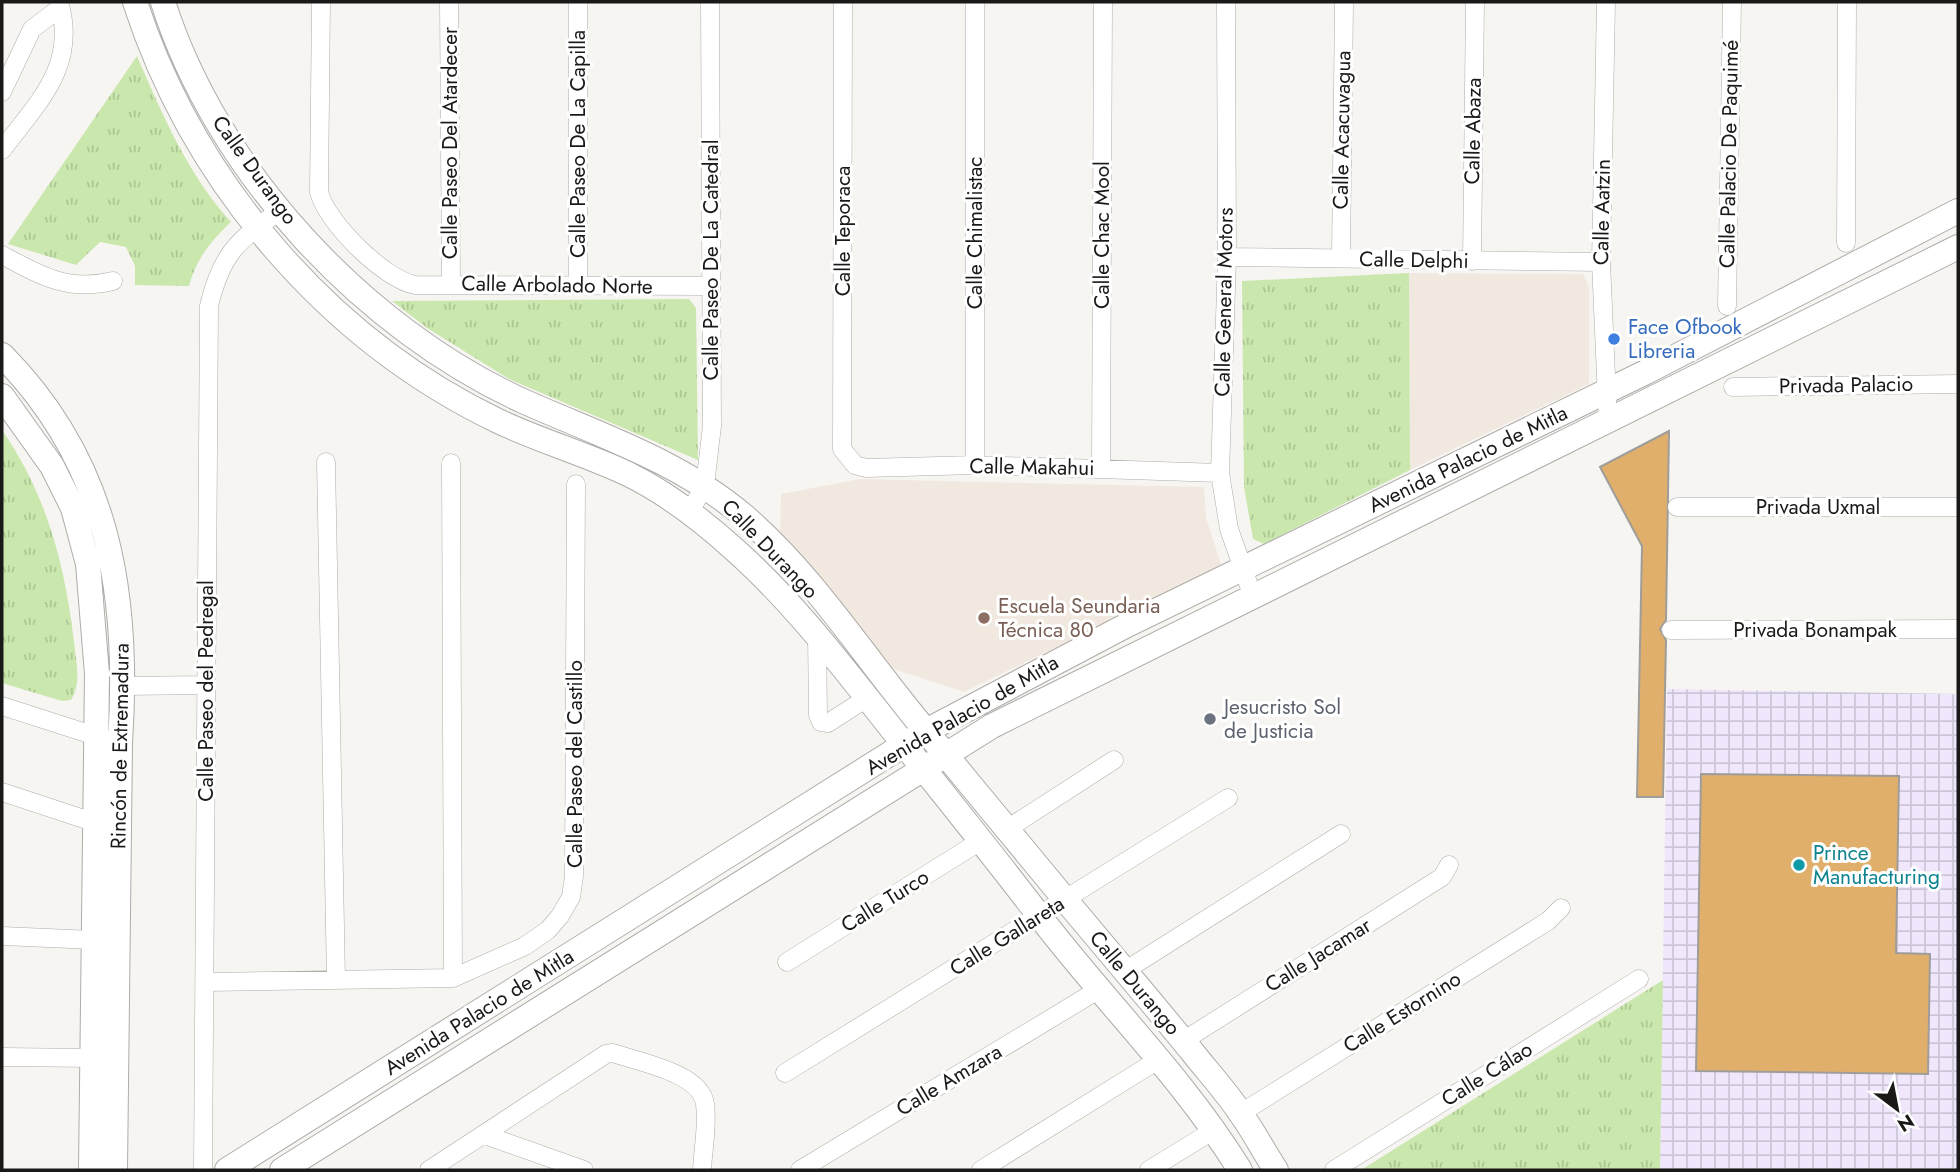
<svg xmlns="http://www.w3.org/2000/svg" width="1960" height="1172" viewBox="0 0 1960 1172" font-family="Jost,sans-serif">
	<defs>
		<pattern id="industrial-grid" width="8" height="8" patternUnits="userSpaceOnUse" patternTransform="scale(1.75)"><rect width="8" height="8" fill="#f0e7fc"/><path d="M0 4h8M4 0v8" fill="none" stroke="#cdc6d7"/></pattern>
		<pattern id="grass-tufts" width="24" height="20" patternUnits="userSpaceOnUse" patternTransform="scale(1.75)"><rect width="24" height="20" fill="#cae7ad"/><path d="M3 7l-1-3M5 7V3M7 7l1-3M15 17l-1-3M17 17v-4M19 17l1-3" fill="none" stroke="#adc694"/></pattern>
	</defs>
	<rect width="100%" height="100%" fill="#f7f5f2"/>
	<path fill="url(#industrial-grid)" d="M1667,689L1958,694V1170H1660Z"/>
	<path fill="#f1e9e0" d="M1409,273L1583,274L1589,287V384L1410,470Z
		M860,479L1204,487L1206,518L1222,567L964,692L894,669L780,534L781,494Z"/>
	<path fill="url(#grass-tufts)" d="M137,56C162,114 188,175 231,222C211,241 196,259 189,286L135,285V266L126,247L100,242L76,265L8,244Z
		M1409,273L1410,470L1264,544L1253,539L1244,487L1242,281Z
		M689,299L696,308L698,460L509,379L427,328L392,301Z
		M2,430C47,495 65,565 74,642C76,663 82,682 71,700L62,701L2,683Z
		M1663,980L1660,1170H1361Z"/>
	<path fill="#e1af6c" stroke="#9f9d9a" stroke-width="2" d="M1669,431L1666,620L1660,629L1666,640L1663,797H1637L1642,546L1600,467Z
		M1701,774L1899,776L1896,953L1930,954L1928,1074L1696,1071Z"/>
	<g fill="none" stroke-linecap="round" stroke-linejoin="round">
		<defs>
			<path id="street" d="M321,2L319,192C327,223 384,279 415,285L711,286
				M449,2L451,284
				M843,2L842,449L855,465L866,468L975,465L1220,473
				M975,2V465
				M1226,2L1227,257L1220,473L1229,529L1253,597
				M1606,2L1601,262L1608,422
				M2,92L32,29L60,8
				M2,150C38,102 78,66 59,2
				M1846,243L1847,2
				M2,255C41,276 68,292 113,281
				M1227,257L1601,262
				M1341,258L1344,2
				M1472,261L1475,2
				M578,285V2
				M1727,306L1732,2
				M1733,387L1958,384
				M326,462L336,980
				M451,463L453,978
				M1101,469L1103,2
				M1677,507H1958
				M689,513L705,485L712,426L710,2
				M1671,630L1958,629
				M817,635L818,715L821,722L828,723L867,698
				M124,686L205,685
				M2,706L105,739
				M2,792L93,822
				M1007,829L1114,760
				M2,936L94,940
				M787,962L982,840
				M1126,970L1341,834
				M206,982L453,978L525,946L548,930L560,916L571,897L574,876L576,484
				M1183,1041L1442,877L1449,865
				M2,1057L94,1058
				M785,1073L1228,798
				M1241,1113L1548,921L1561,908
				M485,1135L584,1170
				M203,1170L209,306C221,255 237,240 280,211
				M429,1170L606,1054L613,1053C639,1062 701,1073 705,1104C708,1125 703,1149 702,1170
				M800,1170L1098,990
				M981,1170L1158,1060
				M1149,1170L1214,1130
				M1334,1170L1639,979"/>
			<path id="secondary" d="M135,2C193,181 327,339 498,421C540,441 586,454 628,474C667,493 703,521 735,550C799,607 850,677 903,743C949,801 996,859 1041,918C1106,1003 1184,1079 1240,1170
				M163,2C217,172 364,329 525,402C602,436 679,461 744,516C815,577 866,660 926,731C972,786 1017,842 1063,897C1105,947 1148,998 1190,1049C1207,1071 1226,1091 1241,1114C1254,1132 1264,1152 1276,1170
				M2,355C110,464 130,596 120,743L115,1170
				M2,396L52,466L73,508L88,564L97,674L91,1170
				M227,1170L926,731L1127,625L1646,372L1958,211
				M282,1170L992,726L1958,247"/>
		</defs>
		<use href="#street" stroke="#aeaca9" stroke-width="19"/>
		<use href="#secondary" stroke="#aeaca9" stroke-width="26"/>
		<use href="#street" stroke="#fff" stroke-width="18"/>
		<use href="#secondary" stroke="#fff" stroke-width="24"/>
	</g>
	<circle fill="#3f7fe0" stroke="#fff" stroke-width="2.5" cx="1614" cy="339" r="7"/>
	<circle fill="#8d6e63" stroke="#fff" stroke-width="2.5" cx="984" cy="618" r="7"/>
	<circle fill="#6b7280" stroke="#fff" stroke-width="2.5" cx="1210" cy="719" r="7"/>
	<circle fill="#0f9aa8" stroke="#fff" stroke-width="2.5" cx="1799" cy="865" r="7"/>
	<g text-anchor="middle" stroke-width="6" stroke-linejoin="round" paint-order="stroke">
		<g font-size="21" fill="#1a1918" stroke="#fff">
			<text transform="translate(1342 130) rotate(-89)" y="7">Calle Acacuvagua</text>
			<text transform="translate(1473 131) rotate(-89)" y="7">Calle Abaza</text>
			<text transform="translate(450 143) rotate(-90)" y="7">Calle Paseo Del Atardecer</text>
			<text transform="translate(578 144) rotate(-90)" y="7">Calle Paseo De La Capilla</text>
			<text transform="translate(1729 154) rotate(-89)" y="7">Calle Palacio De Paquimé</text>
			<text transform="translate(255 170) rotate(54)" y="7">Calle Durango</text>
			<text transform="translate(1602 212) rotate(-89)" y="7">Calle Aatzin</text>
			<text transform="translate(843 231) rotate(-90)" y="7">Calle Teporaca</text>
			<text transform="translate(975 233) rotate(-90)" y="7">Calle Chimalistac</text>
			<text transform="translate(1102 235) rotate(-90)" y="7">Calle Chac Mool</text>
			<text transform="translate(711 260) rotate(-90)" y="7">Calle Paseo De La Catedral</text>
			<text transform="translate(1414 260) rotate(1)" y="7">Calle Delphi</text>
			<text transform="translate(557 285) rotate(1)" y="7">Calle Arbolado Norte</text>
			<text transform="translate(1224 302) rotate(-89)" y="7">Calle General Motors</text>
			<text transform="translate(1846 385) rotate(-1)" y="7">Privada Palacio</text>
			<text transform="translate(1468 459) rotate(-26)" y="7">Avenida Palacio de Mitla</text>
			<text transform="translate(1032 467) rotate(1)" y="7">Calle Makahui</text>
			<text x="1818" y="514">Privada Uxmal</text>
			<text transform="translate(770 549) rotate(46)" y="7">Calle Durango</text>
			<text x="1815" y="637">Privada Bonampak</text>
			<text transform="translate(206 691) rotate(-90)" y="7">Calle Paseo del Pedregal</text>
			<text transform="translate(962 715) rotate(-30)" y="7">Avenida Palacio de Mitla</text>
			<text transform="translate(120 746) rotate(-89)" y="7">Rincón de Extremadura</text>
			<text transform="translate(575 764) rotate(-90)" y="7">Calle Paseo del Castillo</text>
			<text transform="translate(885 901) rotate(-32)" y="7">Calle Turco</text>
			<text transform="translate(1007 936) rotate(-32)" y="7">Calle Gallareta</text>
			<text transform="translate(1318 955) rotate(-32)" y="7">Calle Jacamar</text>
			<text transform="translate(1135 983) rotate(50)" y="7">Calle Durango</text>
			<text transform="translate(479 1012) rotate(-32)" y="7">Avenida Palacio de Mitla</text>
			<text transform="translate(1402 1012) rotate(-32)" y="7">Calle Estornino</text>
			<text transform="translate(1487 1074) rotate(-32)" y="7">Calle Cálao</text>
			<text transform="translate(949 1080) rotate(-31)" y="7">Calle Amzara</text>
		</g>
		<g font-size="21" fill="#366cbe" stroke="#fff" text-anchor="start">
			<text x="1628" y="334">Face Ofbook<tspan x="1628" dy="24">Libreria</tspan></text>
		</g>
		<g font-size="21" fill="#785e54" stroke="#fff" text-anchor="start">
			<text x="998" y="613">Escuela Seundaria<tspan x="998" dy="24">Técnica 80</tspan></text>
		</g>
		<g font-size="21" fill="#5b616d" stroke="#fff" text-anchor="start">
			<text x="1224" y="714">Jesucristo Sol<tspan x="1224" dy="24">de Justicia</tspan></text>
		</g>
		<g font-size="21" fill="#0d838f" stroke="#fff" text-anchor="start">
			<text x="1813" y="860">Prince<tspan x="1813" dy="24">Manufacturing</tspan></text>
		</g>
	</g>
	<rect width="1960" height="1172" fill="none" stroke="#1a1918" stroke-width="7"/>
	<g transform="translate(1897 1109) rotate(148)" stroke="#ffffff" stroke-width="5" paint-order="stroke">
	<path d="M0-5L12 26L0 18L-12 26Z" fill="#1a1918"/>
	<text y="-10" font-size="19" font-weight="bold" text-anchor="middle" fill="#1a1918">N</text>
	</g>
</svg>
